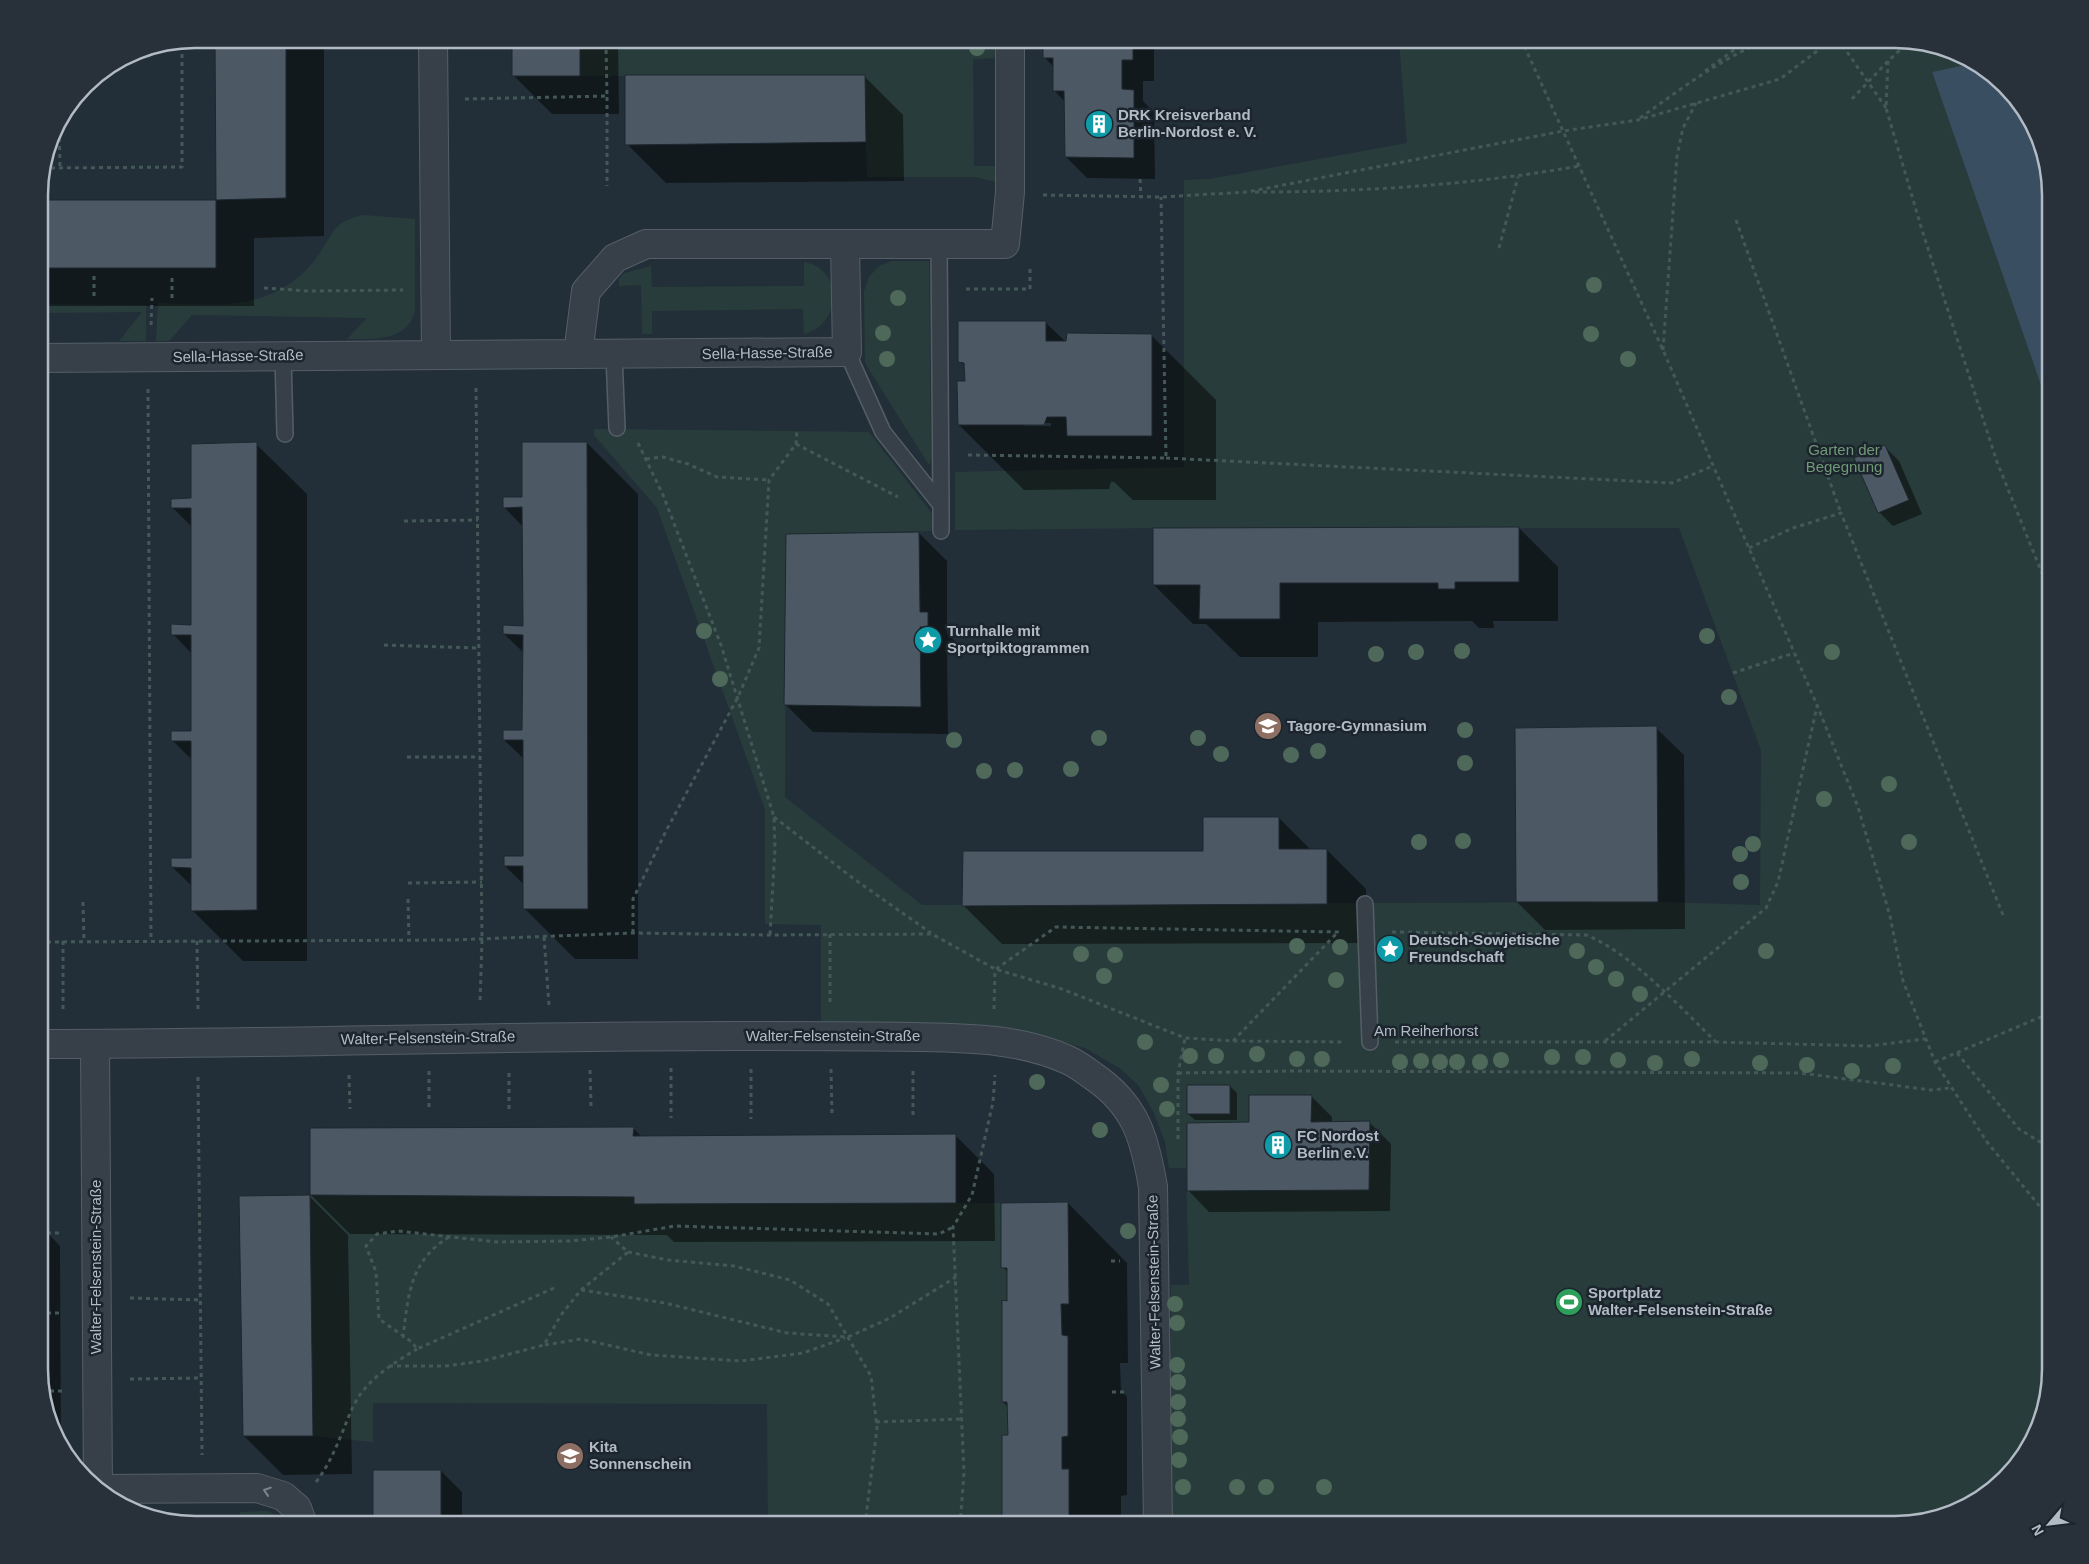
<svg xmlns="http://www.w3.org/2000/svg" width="2089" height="1564" viewBox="0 0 2089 1564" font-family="Arial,sans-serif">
	<rect width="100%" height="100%" fill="#232f38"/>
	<path fill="#283d3b" d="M580,39H987L1001,50V58L973,59L974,166H998V182L974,177H867L864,75L580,76Z
		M1399,39H1895L1945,47L1974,63L1932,72L2050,411V1370L2042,1420L2018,1465L1963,1509L1895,1525H1171V1285H1189L1186,1168H1169L1165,1142L1154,1113L1139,1086L1121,1069L1085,1048L1006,1027L821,1022V925L765,924V809L657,508L594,435V429L869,432L934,516L931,531L786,534L785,797L922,905L1658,902L1760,905L1761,750L1679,528H1153L955,530V472L1184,467V180L1210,179L1407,143Z
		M151,47V58H123L135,50Z
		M363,215L415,219V310C408,342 373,339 347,339L367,318L192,315L169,341H156L158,303C199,304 244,310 281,289C296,281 311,267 320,253C334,231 335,221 363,215Z
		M892,261H929L931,461L929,465L865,363L864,291L869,277L879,266Z
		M804,262C843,268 843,324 804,334L803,309L652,311V334H642L641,285L619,286V279L624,273L651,266L652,287L804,286Z
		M39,304L146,305V341H119L142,312L39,313Z
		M310,1195L634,1197V1204L1001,1203V1267L1007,1268V1301L1002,1300V1402H1007L1008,1435H1002V1525H768L767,1404L373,1403V1442L313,1436Z
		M164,1511V1520L144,1517L137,1513Z
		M268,1511L281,1518L287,1525H240V1512Z"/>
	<path fill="#394e60" d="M1974,63L1990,71L2034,126L2050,194V411L1932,72Z"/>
	<path fill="#0007" fill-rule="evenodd" d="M217,39H324V236L254,238V306H39V201H217Z
		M513,39H618L619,114H552L513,75Z
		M1044,39H1154V81H1143V101L1154,112L1155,179L1087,178L1066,157L1065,102L1054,90V67L1044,57Z
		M864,76L903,115L904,181L666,183L627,144Z
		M1045,322L1066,342L1151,335L1216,400V500H1133L1114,482H1111L1109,489L1024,490L959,425L966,382V367L960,361ZM1022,423H1051V426H1025Z
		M39,386L44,391L45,407H39Z
		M587,443L638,494V959H575L524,908V885L505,866L524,857V759L504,740L524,732V653L504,634L524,627L523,527L504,507L523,498Z
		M256,444L307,494V961H243L192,910V886L172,867L192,859V760L173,741L192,732V654L173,634L192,626L193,528L173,508L193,500Z
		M1885,447L1899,461L1922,514L1893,526L1879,512Z
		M1519,528L1558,567V621H1493L1494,628H1479L1472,621L1318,622V657H1240L1206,624H1193L1154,585Z
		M919,533L947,561V633L955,641V654H947L948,734L813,732L785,704Z
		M1656,728L1684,755L1685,929L1545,930L1517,902Z
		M1279,818L1311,850H1327L1366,889V943L1002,944L963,905L1204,852Z
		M1230,1086L1237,1093V1120H1195L1188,1114Z
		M1311,1096L1332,1117V1123L1369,1122L1391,1144L1390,1211L1209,1212L1188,1190L1251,1123Z
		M633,1128L642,1137L955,1135L994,1174L995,1241L674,1242L667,1235L350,1234L311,1195Z
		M309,1196L348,1235L352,1474L283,1475L244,1436Z
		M1068,1203L1127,1263L1128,1363H1120L1121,1390L1127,1397V1495L1121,1496V1522L1124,1525H1003V1436H1009L1008,1407L1003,1402L1008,1272L1003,1267Z
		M39,1224L60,1246L61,1446L55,1439L39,1379Z
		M374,1471H441L462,1492V1525H374Z"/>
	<path fill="#4c5964" stroke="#1e2730" d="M215,39H286V198L216,200Z
		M512,39H580V76H512Z
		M1043,39H1133V60H1122V89L1134,90V158L1065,157L1064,91H1053V58H1043Z
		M625,75H865L866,142L625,145Z
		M39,200H216V268H39Z
		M958,321H1046V341H1066L1067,333L1152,334V436H1067L1066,417H1047L1044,425H958L957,381H965L964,363L958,362Z
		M257,442V910L191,911V868L171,867V858H191V741H171V731H191V635H171V624L191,625V508H171V499L191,498V444Z
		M522,442H587L588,909H523V866H504V856H523V740H503V730H522L523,635L503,634V625L523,626L522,507L503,508V497H522Z
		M1885,445L1909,500L1878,513L1854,458Z
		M1519,527V582H1455V589H1438V583H1280V619H1199L1200,585H1153V528Z
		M919,532L920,612H928V627H920L921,707L784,705L786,534Z
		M1657,726L1658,902H1516L1515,728Z
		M1203,817H1279V849H1327V904L962,906L963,851H1203Z
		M1187,1085H1230V1114H1187Z
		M1249,1095H1312L1311,1122L1370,1121L1369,1190L1187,1191V1123L1249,1122Z
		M634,1127L633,1136L956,1134V1203L634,1204V1197L310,1195V1128Z
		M310,1195L313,1436H243L239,1196Z
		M1068,1202L1069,1304H1061L1062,1335L1068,1336V1436L1062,1437V1469H1069V1525H1002V1435H1008L1007,1402H1002V1300L1007,1301V1268H1001V1203Z
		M373,1470H441V1525H373Z"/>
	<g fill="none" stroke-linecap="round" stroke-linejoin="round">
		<defs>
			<path id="lane" d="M939,244L941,505
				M847,352L883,432L941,505V531
				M614,355L617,428
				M283,356L285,434
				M1365,904L1370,1042"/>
			<path id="street" d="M433,39L436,355
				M578,354L586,291L615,258L646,244H1005L1010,192V39
				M39,358L847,352L845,244
				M39,1044C281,1044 523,1035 765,1036C815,1036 865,1036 915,1037C967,1038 1019,1038 1068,1060C1077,1064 1085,1070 1093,1076C1136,1105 1145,1139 1153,1187L1158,1525
				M95,1044L98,1491
				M98,1489L257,1488L283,1496L297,1508L303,1525"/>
		</defs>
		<use href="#lane" stroke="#555e67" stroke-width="18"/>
		<use href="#street" stroke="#555e67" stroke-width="30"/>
		<path stroke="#455858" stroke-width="3" stroke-dasharray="4 4" stroke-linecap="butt" d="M1521,39L1663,350L1817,705L1858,807L1890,916L1903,981L1935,1062L1987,1142L2050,1219
			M1838,39L1886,108
			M606,46L890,44
			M1888,61L1886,108L1922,230L1997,462L2050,593
			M1705,71L1749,39
			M607,97V186
			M465,99L607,96L606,46L609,39
			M1852,99L1888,61L1910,41
			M1640,118C1681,89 1722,57 1770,39
			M59,122L60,168
			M43,168L182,167V41
			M1140,179L1141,197
			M1255,192C1363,192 1472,185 1579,166
			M1043,195L1161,197L1247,192L1563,131L1638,120L1780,79L1833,39
			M1736,220L1841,513
			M1499,248L1518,177
			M94,276V298
			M264,288L309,291L403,290
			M966,289H1030V267
			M172,298V277
			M151,325L152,298
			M1663,350L1677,156L1683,128L1696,103
			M476,388L482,939L480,1004
			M148,389L151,941
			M638,443L663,495L721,645L774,817L775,848L770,935
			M796,444L898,497
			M968,455L1166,458L1161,197
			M1166,458L1672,483L1713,466
			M646,459L663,457L688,464L717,477L769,480
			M404,521L478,520
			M1749,548L1793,528L1841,513L2003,915
			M384,645L479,648
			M1733,673L1794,653
			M407,757H480
			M774,817L854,879L931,933
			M408,883L482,882
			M408,899L409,940
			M83,902L84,942
			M1392,932L1586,935C1630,952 1681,1008 1716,1042
			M633,933V899L666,831L738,697L759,648L769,480L796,444L797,430
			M830,934V1003
			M544,937L549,1005
			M63,941V1011
			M197,941L198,1010
			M39,942L452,940L633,933L770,935L932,934L995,969L1062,989L1185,1038L1233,1041L1344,1042
			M996,969L1056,927L1339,932
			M994,1009L995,969
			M1233,1041L1337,933
			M1605,1041L1766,908L1778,882L1817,706
			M1395,1042H1716L1869,1046L1925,1039
			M1957,1053L2019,1129L2050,1148
			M1935,1062L2050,1013
			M671,1068V1118
			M751,1069V1119
			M831,1069L832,1115
			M590,1070L591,1106
			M429,1071V1108
			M1178,1073L1289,1071L1800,1073L1931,1090L1950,1088
			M349,1075L350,1109
			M198,1077L202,1455
			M509,1109V1072
			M913,1115V1070
			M1178,1139V1073L1185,1038
			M39,1233H63
			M628,1252L668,1260L734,1266L790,1280L828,1304L871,1376L877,1428L865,1525
			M1111,1261H1120
			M554,1288L417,1349L412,1342L379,1319L376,1272L366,1246L377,1234L398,1231L497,1242L570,1241L611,1237L675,1226L939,1234L953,1227
			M581,1290L628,1252L611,1237
			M130,1298L200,1300
			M39,1313H63
			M403,1338C408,1295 410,1261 449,1237
			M545,1345L581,1339L651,1355L741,1361L803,1353L845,1338
			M389,1366H446L483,1361L544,1345L561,1315L581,1290L665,1303L787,1333L848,1337L890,1318L956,1277
			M130,1379L201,1378
			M42,1391H64
			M1112,1392H1124
			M876,1422L962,1419
			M316,1482C333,1460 341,1434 352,1409C364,1381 392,1364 417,1349
			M960,1525L964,1473L953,1227L972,1195L993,1102L995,1075
			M1114,1525H1126"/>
		<use href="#lane" stroke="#374049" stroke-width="15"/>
		<use href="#street" stroke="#374049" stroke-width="28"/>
	</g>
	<g fill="#4e695a">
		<circle cx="977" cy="48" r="8"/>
		<circle cx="1594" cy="285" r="8"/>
		<circle cx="898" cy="298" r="8"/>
		<circle cx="883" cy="333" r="8"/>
		<circle cx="1591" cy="334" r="8"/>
		<circle cx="887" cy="359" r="8"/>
		<circle cx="1628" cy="359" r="8"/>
		<circle cx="704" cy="631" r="8"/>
		<circle cx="1707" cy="636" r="8"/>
		<circle cx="1462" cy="651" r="8"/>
		<circle cx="1416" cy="652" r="8"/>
		<circle cx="1832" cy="652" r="8"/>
		<circle cx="1376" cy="654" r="8"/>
		<circle cx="720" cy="679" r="8"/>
		<circle cx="1729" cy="697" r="8"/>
		<circle cx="1465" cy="730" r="8"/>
		<circle cx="1099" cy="738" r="8"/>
		<circle cx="1198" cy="738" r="8"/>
		<circle cx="954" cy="740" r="8"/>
		<circle cx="1318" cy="751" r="8"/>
		<circle cx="1221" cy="754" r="8"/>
		<circle cx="1291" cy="755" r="8"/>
		<circle cx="1465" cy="763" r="8"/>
		<circle cx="1071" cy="769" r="8"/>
		<circle cx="1015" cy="770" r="8"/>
		<circle cx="984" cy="771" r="8"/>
		<circle cx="1889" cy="784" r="8"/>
		<circle cx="1824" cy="799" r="8"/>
		<circle cx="1463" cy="841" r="8"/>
		<circle cx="1419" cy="842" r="8"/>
		<circle cx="1909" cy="842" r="8"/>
		<circle cx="1753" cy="844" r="8"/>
		<circle cx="1740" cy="854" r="8"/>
		<circle cx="1741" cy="882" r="8"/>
		<circle cx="1297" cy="946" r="8"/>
		<circle cx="1340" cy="947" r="8"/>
		<circle cx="1577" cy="951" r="8"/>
		<circle cx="1766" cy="951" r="8"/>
		<circle cx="1081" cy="954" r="8"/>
		<circle cx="1115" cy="955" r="8"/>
		<circle cx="1596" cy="967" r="8"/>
		<circle cx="1104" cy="976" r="8"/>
		<circle cx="1616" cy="979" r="8"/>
		<circle cx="1336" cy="980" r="8"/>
		<circle cx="1640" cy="994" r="8"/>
		<circle cx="1145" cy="1042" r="8"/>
		<circle cx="1257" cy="1054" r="8"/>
		<circle cx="1190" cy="1056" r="8"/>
		<circle cx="1216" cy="1056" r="8"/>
		<circle cx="1552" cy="1057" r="8"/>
		<circle cx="1583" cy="1057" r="8"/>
		<circle cx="1297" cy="1059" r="8"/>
		<circle cx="1322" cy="1059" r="8"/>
		<circle cx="1692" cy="1059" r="8"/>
		<circle cx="1501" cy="1060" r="8"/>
		<circle cx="1618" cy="1060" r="8"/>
		<circle cx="1421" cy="1061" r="8"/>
		<circle cx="1400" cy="1062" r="8"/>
		<circle cx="1440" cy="1062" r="8"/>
		<circle cx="1457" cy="1062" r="8"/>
		<circle cx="1480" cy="1062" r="8"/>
		<circle cx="1655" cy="1063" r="8"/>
		<circle cx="1760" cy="1063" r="8"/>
		<circle cx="1807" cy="1065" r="8"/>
		<circle cx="1893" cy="1066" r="8"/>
		<circle cx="1852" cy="1071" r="8"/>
		<circle cx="1037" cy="1082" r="8"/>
		<circle cx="1161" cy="1085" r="8"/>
		<circle cx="1167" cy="1109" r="8"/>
		<circle cx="1100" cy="1130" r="8"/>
		<circle cx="1128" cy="1231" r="8"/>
		<circle cx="1175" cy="1304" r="8"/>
		<circle cx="1177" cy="1323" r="8"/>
		<circle cx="1177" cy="1365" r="8"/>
		<circle cx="1178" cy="1382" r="8"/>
		<circle cx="1178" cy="1402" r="8"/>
		<circle cx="1178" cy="1419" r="8"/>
		<circle cx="1180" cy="1437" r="8"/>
		<circle cx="1179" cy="1460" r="8"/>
		<circle cx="1183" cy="1487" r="8"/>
		<circle cx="1237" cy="1487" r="8"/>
		<circle cx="1266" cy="1487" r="8"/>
		<circle cx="1324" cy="1487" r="8"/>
	</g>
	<defs><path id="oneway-chevron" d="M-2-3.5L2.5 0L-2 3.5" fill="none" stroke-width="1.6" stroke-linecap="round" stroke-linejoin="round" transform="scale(1.25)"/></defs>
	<use stroke="#7b848d" href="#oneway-chevron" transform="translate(267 1491) rotate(-162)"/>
	<defs>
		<symbol id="building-disc" viewBox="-11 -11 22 22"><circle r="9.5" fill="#0f9aa8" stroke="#1c252d"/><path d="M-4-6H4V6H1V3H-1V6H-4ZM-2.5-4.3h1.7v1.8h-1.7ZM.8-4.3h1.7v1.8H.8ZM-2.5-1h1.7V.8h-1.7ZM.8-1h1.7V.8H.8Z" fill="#fff"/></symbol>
		<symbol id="sight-disc" viewBox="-11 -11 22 22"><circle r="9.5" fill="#0f9aa8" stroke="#1c252d"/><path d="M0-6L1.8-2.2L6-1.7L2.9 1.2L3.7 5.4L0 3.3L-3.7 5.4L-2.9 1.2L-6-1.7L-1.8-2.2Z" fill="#fff"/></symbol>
		<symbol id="school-disc" viewBox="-11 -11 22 22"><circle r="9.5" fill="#8d6e63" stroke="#1c252d"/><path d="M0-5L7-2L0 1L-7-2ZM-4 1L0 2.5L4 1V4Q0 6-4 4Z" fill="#fff"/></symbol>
		<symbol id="stadium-disc" viewBox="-11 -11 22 22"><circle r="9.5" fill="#2e9e5b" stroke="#1c252d"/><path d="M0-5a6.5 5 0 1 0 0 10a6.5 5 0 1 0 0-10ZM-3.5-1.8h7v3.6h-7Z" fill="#fff"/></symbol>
	</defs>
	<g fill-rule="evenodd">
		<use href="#building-disc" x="1083" y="108" width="32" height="32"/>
		<use href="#sight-disc" x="912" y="624" width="32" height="32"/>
		<use href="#school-disc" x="1252" y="710" width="32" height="32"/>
		<use href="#sight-disc" x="1374" y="933" width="32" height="32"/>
		<use href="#building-disc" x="1262" y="1129" width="32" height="32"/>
		<use href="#stadium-disc" x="1553" y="1286" width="32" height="32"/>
		<use href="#school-disc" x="554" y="1440" width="32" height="32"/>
	</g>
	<g text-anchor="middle" stroke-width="5" stroke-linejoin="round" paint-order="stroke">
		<g font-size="15" font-weight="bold" fill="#b2bbc5" stroke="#1c252d" text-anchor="start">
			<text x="1118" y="120">DRK Kreisverband<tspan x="1118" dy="17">Berlin-Nordost e. V.</tspan></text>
			<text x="947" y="636">Turnhalle mit<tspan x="947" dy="17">Sportpiktogrammen</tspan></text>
			<text x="1287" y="731">Tagore-Gymnasium</text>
			<text x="1409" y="945">Deutsch-Sowjetische<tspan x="1409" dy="17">Freundschaft</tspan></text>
			<text x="1297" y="1141">FC Nordost<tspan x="1297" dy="17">Berlin e.V.</tspan></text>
			<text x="1588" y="1298">Sportplatz<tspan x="1588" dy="17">Walter-Felsenstein-Straße</tspan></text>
			<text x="589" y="1452">Kita<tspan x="589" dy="17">Sonnenschein</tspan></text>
		</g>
		<g font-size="15" fill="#b2bbc5" stroke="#1c252d">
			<text transform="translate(767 353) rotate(-1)" y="5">Sella-Hasse-Straße</text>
			<text transform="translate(238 356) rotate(-1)" y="5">Sella-Hasse-Straße</text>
			<text x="1426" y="1036">Am Reiherhorst</text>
			<text x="833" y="1041">Walter-Felsenstein-Straße</text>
			<text transform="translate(428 1038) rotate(-1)" y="5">Walter-Felsenstein-Straße</text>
			<text transform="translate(96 1267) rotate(-90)" y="5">Walter-Felsenstein-Straße</text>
			<text transform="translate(1154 1282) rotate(-91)" y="5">Walter-Felsenstein-Straße</text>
		</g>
		<g font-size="15" fill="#719976" stroke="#1c252d">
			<text x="1844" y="455">Garten der<tspan x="1844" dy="17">Begegnung</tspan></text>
		</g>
	</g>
	<path d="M0 0H2089V1564H0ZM195 48H1895A147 147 0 0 1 2042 195V1369A147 147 0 0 1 1895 1516H195A147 147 0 0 1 48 1369V195A147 147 0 0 1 195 48Z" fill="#283139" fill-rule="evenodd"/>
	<path fill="none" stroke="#b2bbc5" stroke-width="2.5" d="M195 48H1895A147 147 0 0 1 2042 195V1369A147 147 0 0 1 1895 1516H195A147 147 0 0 1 48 1369V195A147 147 0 0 1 195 48Z"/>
	<g transform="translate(2049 1524) rotate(242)" stroke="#1c252d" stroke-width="4" paint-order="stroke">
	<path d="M0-4L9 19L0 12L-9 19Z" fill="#b2bbc5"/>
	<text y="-8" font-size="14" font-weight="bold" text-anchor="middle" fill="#b2bbc5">N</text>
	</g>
</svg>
